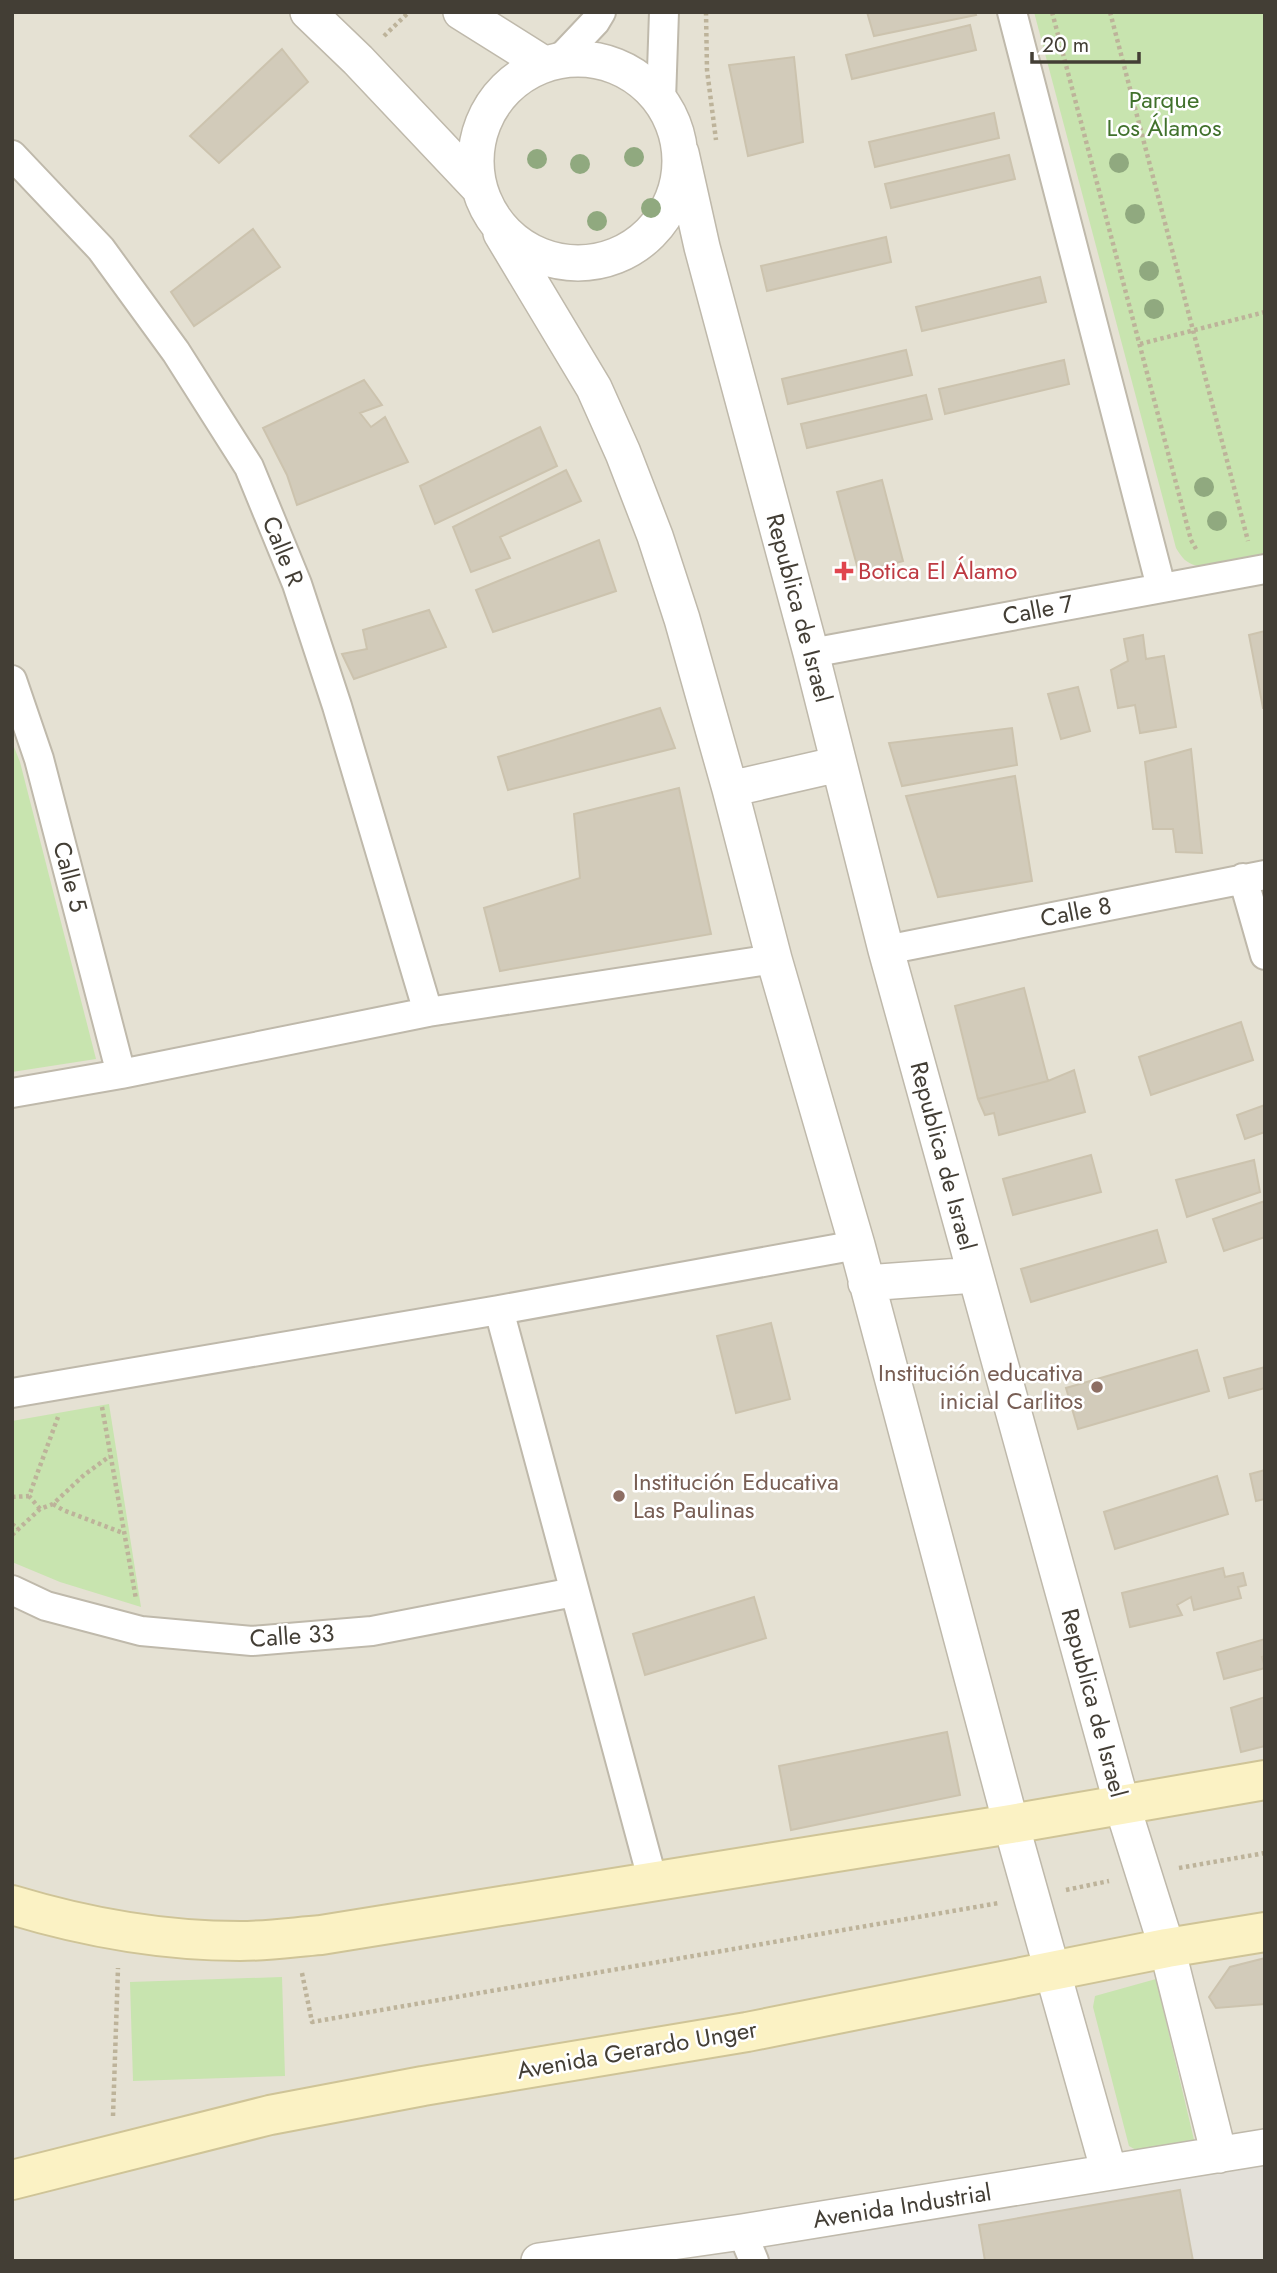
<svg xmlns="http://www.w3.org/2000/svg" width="1277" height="2273" viewBox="0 0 1277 2273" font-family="Jost,sans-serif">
	<rect width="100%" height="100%" fill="#f1eee4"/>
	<path fill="#e5e1d3" d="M12,12H1265V2151L589,2261H12Z"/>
	<path fill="#e3e0d9" d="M1265,2154V2261H632Z"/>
	<path fill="#c8e4af" d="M1034,12H1265V556L1197,566C1186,563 1182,558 1176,548Z
		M12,742L20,762L96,1059L12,1072Z
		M109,1404L141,1607L60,1582L12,1562V1421Z
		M282,1977L285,2076L133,2081L130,1982Z
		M1156,1979L1195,2144L1143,2154L1129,2146L1093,2007L1095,1996Z"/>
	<path fill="#d2cbba" stroke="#ccc3ae" stroke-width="2" d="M867,12H975L976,15L874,36Z
		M970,25L976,50L852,79L846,55Z
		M282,49L308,82L219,163L190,136Z
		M794,57L803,142L748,156L729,65Z
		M994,113L999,138L875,167L869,142Z
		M1009,155L1015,179L891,208L885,184Z
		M253,229L280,267L194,326L171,292Z
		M886,237L891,262L767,291L761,266Z
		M1040,277L1046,302L922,331L916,307Z
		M906,350L912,375L788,404L782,379Z
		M1064,360L1069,384L945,414L939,389Z
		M364,380L382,405L360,413L371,427L385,417L408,462L297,505L287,475L263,428Z
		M926,395L932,419L807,448L801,424Z
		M540,427L557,466L435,524L420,486Z
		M566,470L581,501L500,537L510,558L471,572L453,527Z
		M882,480L903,561L859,573L837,492Z
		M599,540L616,591L493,632L476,590Z
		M429,610L446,647L354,679L342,654L367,649L363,630Z
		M1265,631V708H1263L1249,635Z
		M1143,635L1146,659L1164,656L1176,727L1140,733L1135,705L1118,708L1111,670L1128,661L1124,639Z
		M1078,687L1090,731L1061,739L1048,694Z
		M660,708L675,748L508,790L498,757Z
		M1012,728L1017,765L902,786L889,743Z
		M1191,749L1202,853L1176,852L1173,829H1153L1145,762Z
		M1015,776L1032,881L938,897L906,796Z
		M679,788L711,934L500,971L484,908L580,878L574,814Z
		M1024,988L1048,1081L978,1099L955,1006Z
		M1241,1022L1253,1060L1151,1095L1139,1057Z
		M1074,1070L1085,1112L999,1135L994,1113L985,1115L978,1099L1048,1081Z
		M1265,1105V1132L1245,1139L1237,1115Z
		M1091,1155L1101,1192L1013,1215L1003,1179Z
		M1254,1160L1260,1192L1187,1217L1176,1180Z
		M1265,1201V1237L1224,1251L1213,1219Z
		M1157,1230L1166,1262L1031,1302L1021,1269Z
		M771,1323L790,1399L736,1413L717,1336Z
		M1197,1350L1209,1391L1078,1429L1066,1388Z
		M1265,1367V1388L1229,1398L1224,1378Z
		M1265,1470V1499L1256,1501L1250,1474Z
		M1217,1476L1228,1514L1115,1549L1104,1512Z
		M1223,1568L1225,1577L1243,1573L1246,1585L1238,1587L1241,1598L1194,1610L1191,1597L1177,1605L1182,1615L1130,1627L1122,1593Z
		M754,1597L766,1638L645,1675L633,1634Z
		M1265,1639V1656L1262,1657L1265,1668L1224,1679L1217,1653Z
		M1265,1697V1746L1241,1752L1231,1708Z
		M947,1732L960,1795L791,1830L779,1766Z
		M1265,1958V2004L1216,2008L1209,1997L1230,1967Z
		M1180,2190L1193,2261H985L979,2225Z"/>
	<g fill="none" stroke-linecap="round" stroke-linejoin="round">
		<defs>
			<path id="minor" d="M1012,12L1161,587
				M560,59L595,22L601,12
				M661,100L664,12
				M12,155L101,249L176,352L249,467L297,584L337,706L428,1012
				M811,653L1265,569
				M12,680L39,759L121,1074
				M1243,878L1265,955
				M886,950L1265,875
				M12,1093L121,1074L428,1012L774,959
				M499,1310L653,1882
				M12,1393L499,1310L857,1245
				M12,1590L46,1606L141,1631L252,1641L372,1631L574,1592
				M742,2232L754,2261"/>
			<path id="tertiary" d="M308,12L358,60L478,187
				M461,12L544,64
				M476 161a102 102 0 1 1 204 0a102 102 0 1 1-204 0Z
				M681,153L702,247L811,653L886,950L1122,1805L1167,1948L1219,2155
				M501,233L594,388L623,453L655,536L682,619L730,789L774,959L857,1245L1011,1824L1109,2172
				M730,789L839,764
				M866,1283L975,1275
				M539,2261L742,2232L1265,2147"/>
			<path id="secondary" d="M12,1905C88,1928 161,1941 240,1941C267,1941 295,1937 321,1935L1011,1824L1265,1780
				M12,2180L270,2115L423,2086L747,2032L1167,1948L1265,1932"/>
		</defs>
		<use href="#minor" stroke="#bfb9ab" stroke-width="32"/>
		<use href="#tertiary" stroke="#bfb9ab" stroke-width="38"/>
		<use href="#secondary" stroke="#cfc497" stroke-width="42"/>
		<path stroke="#bdb39a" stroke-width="4.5" stroke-dasharray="3.5 3.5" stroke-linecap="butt" d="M706,12L707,70L716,140
			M1052,12L1191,540L1196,549
			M1110,12L1248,541
			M384,36L409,12
			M1140,344L1265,312
			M102,1407L136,1599
			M12,1497L29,1496
			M53,1504L63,1510L123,1533
			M40,1509L29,1496L58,1417
			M12,1524L18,1529
			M12,1535L40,1509L53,1504L84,1475L110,1456
			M1179,1868L1265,1853
			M1066,1890L1109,1881
			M302,1973L312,2022L999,1903
			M113,2116L118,1968"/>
		<use href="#minor" stroke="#fff" stroke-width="28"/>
		<use href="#tertiary" stroke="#fff" stroke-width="35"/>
		<use href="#secondary" stroke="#fbf2c4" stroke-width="38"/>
	</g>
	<g fill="#90a97f">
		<circle cx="634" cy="157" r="10"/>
		<circle cx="537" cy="159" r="10"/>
		<circle cx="1119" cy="163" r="10"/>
		<circle cx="580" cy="164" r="10"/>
		<circle cx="651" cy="208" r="10"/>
		<circle cx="1135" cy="214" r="10"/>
		<circle cx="597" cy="221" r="10"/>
		<circle cx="1149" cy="271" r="10"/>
		<circle cx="1154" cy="309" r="10"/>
		<circle cx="1204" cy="487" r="10"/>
		<circle cx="1217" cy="521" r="10"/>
	</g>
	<path fill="#e0444e" stroke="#fff" stroke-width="2.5" d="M840.5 560.5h7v7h7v7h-7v7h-7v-7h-7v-7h7z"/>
	<g fill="#8d6e63" stroke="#fff" stroke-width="2.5">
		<circle cx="1097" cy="1387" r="7"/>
		<circle cx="619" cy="1496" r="7"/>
	</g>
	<g text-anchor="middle" stroke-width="5" stroke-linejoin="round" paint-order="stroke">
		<g font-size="24" fill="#41712c" stroke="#fff">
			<text x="1164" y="108">Parque<tspan x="1164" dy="28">Los Álamos</tspan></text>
		</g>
		<g font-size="24" fill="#433e35" stroke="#fff">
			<text transform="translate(283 551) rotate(68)" y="8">Calle R</text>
			<text transform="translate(799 608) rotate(75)" y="8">Republica de Israel</text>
			<text transform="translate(1038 610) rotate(-11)" y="8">Calle 7</text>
			<text transform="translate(70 877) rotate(75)" y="8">Calle 5</text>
			<text transform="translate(1076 912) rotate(-11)" y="8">Calle 8</text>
			<text transform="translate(943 1156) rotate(75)" y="8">Republica de Israel</text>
			<text transform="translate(292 1636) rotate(-4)" y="8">Calle 33</text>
			<text transform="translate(1094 1703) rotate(75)" y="8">Republica de Israel</text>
			<text transform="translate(637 2050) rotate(-10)" y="8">Avenida Gerardo Unger</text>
			<text transform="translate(902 2206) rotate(-9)" y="8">Avenida Industrial</text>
		</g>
		<g font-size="24" fill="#be3a42" stroke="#fff" text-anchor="start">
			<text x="858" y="579">Botica El Álamo</text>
		</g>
		<g font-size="24" fill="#785e54" stroke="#fff" text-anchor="end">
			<text x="1083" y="1381">Institución educativa<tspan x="1083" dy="28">inicial Carlitos</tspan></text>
			<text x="633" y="1490" text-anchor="start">Institución Educativa<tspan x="633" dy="28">Las Paulinas</tspan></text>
		</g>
	</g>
	<rect width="1277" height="2273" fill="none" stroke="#433e35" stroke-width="28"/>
	<path d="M1032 52v10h107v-10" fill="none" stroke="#433e35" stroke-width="3.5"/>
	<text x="1042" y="52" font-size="21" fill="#433e35" stroke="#ffffff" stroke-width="5" paint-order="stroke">20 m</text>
</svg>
